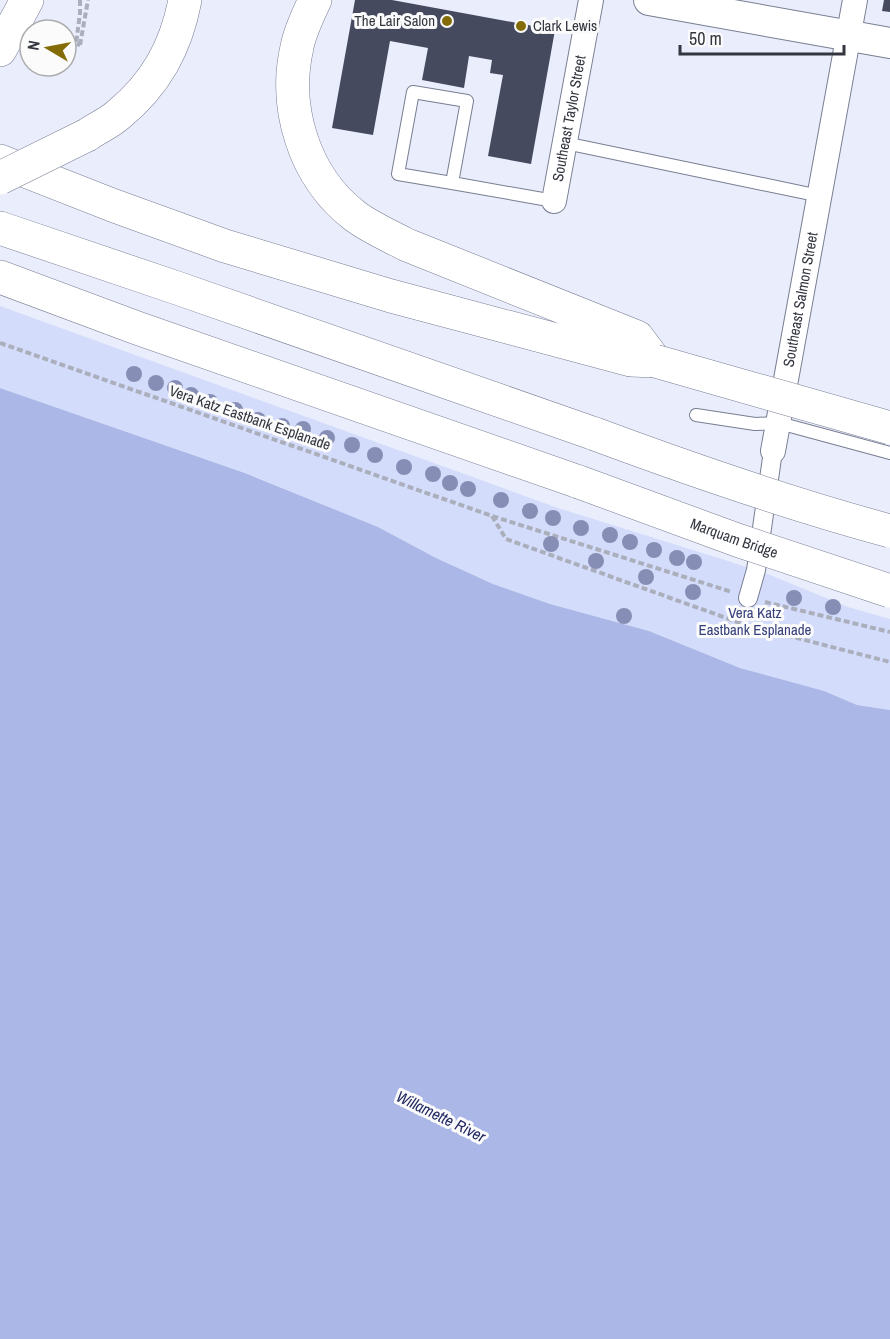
<svg xmlns="http://www.w3.org/2000/svg" width="890" height="1339" viewBox="0 0 890 1339" font-family="'Archivo Narrow',sans-serif">
	<rect width="100%" height="100%" fill="#e9edfc"/>
	<path fill="#d4dcfb" d="M0,306L558,508L728,561L770,575L848,607L890,619V710L857,705L823,691L740,668L649,631L550,604L493,584L436,558L378,527L246,473L0,388Z"/>
	<path fill="#abb7e7" d="M0,388L245,473L378,527L436,558L493,584L550,604L649,631L740,668L824,691L857,705L890,710V1339H0Z"/>
	<path fill="#454a5e" d="M355,0H392L555,30L531,164L488,156L503,75L490,73L492,60L469,56L464,88L422,80L428,48L390,41L373,135L332,128Z
		M884,0H890V12L882,11Z"/>
	<g fill="none" stroke-linecap="round" stroke-linejoin="round">
		<defs>
			<path id="service" d="M565,143L820,196
				M452,183L398,174L413,92L467,101L452,183L554,201
				M696,415L755,424L779,423L890,453"/>
			<path id="pedestrian" d="M748,598L756,570L773,451"/>
			<g id="minor">
				<path id="s1" d="M554,201L591,0"/>
				<path id="s2" d="M773,451L855,0"/>
			</g>
			<path id="tertiary" d="M649,0L890,43"/>
			<path id="primary" d="M0,50L27,0
				M87,135C97,128 109,123 118,115C156,84 176,47 185,0"/>
			<path id="motorway" d="M315,0C308,15 300,31 297,47C283,108 304,177 355,216C371,228 390,236 407,245L637,337L655,361
				M0,161L112,205L225,246L391,296L631,360L655,361
				M0,228L177,288L595,434
				M0,277L137,328L579,482"/>
		</defs>
		<use href="#service" stroke="#787e93" stroke-width="14"/>
		<use href="#pedestrian" stroke="#787e93" stroke-width="20"/>
		<use href="#minor" stroke="#787e93" stroke-width="26"/>
		<use href="#tertiary" stroke="#787e93" stroke-width="32"/>
		<use href="#primary" stroke="#787e93" stroke-width="34"/>
		<use href="#motorway" stroke="#787e93" stroke-width="34"/>
		<path stroke="#abafbc" stroke-width="4" stroke-dasharray="6 3" stroke-linecap="butt" d="M80,0V13L76,44L80,45
			M80,45L88,0
			M0,343L492,516L732,592
			M492,516L506,539L743,624L890,662
			M765,602L890,632"/>
		<use href="#service" stroke="#fff" stroke-width="12"/>
		<use href="#pedestrian" stroke="#fff" stroke-width="18"/>
		<use href="#minor" stroke="#fff" stroke-width="24"/>
		<use href="#tertiary" stroke="#fff" stroke-width="30"/>
		<use href="#primary" stroke="#fff" stroke-width="33"/>
		<use href="#motorway" stroke="#fff" stroke-width="33"/>
		<defs>
			<path id="primary-bridge" d="M0,178L87,135"/>
			<g id="motorway-bridge">
				<path d="M655,361L890,428"/>
				<path d="M595,434C692,470 790,504 890,531"/>
				<path id="s3" d="M579,482L737,540L890,591"/>
			</g>
		</defs>
		<use href="#primary-bridge" stroke="#787e93" stroke-width="34" stroke-linecap="butt"/>
		<use href="#motorway-bridge" stroke="#787e93" stroke-width="34" stroke-linecap="butt"/>
		<use href="#primary-bridge" stroke="#fff" stroke-width="33"/>
		<use href="#motorway-bridge" stroke="#fff" stroke-width="33"/>
	</g>
	<g fill="#878eb5">
		<circle cx="134" cy="374" r="8"/>
		<circle cx="156" cy="383" r="8"/>
		<circle cx="175" cy="388" r="8"/>
		<circle cx="191" cy="395" r="8"/>
		<circle cx="210" cy="402" r="8"/>
		<circle cx="235" cy="410" r="8"/>
		<circle cx="258" cy="420" r="8"/>
		<circle cx="282" cy="426" r="8"/>
		<circle cx="303" cy="429" r="8"/>
		<circle cx="327" cy="438" r="8"/>
		<circle cx="352" cy="445" r="8"/>
		<circle cx="375" cy="455" r="8"/>
		<circle cx="404" cy="467" r="8"/>
		<circle cx="433" cy="474" r="8"/>
		<circle cx="450" cy="483" r="8"/>
		<circle cx="468" cy="489" r="8"/>
		<circle cx="501" cy="500" r="8"/>
		<circle cx="530" cy="511" r="8"/>
		<circle cx="553" cy="518" r="8"/>
		<circle cx="581" cy="528" r="8"/>
		<circle cx="610" cy="535" r="8"/>
		<circle cx="630" cy="542" r="8"/>
		<circle cx="551" cy="544" r="8"/>
		<circle cx="654" cy="550" r="8"/>
		<circle cx="677" cy="558" r="8"/>
		<circle cx="596" cy="561" r="8"/>
		<circle cx="694" cy="562" r="8"/>
		<circle cx="646" cy="577" r="8"/>
		<circle cx="693" cy="592" r="8"/>
		<circle cx="794" cy="598" r="8"/>
		<circle cx="833" cy="607" r="8"/>
		<circle cx="624" cy="616" r="8"/>
	</g>
	<g fill="#836c08" stroke="#fbfbfb" stroke-width="2">
		<circle cx="447" cy="21" r="6"/>
		<circle cx="521" cy="26" r="6"/>
	</g>
	<g text-anchor="middle" stroke-width="6" stroke-linejoin="round" paint-order="stroke">
		<g font-size="15" fill="#33363f" stroke="#fbfbfb" text-anchor="end">
			<text x="435" y="26">The Lair Salon</text>
			<text x="533" y="31" text-anchor="start">Clark Lewis</text>
		</g>
		<g font-size="15" fill="#33363f" stroke="#fbfbfb">
			<text dy="5" stroke="none"><textPath href="#s1" startOffset="84">Southeast Taylor Street</textPath></text>
			<text dy="5" stroke="none"><textPath href="#s2" startOffset="154">Southeast Salmon Street</textPath></text>
			<text transform="translate(250 418) rotate(19)" y="5">Vera Katz Eastbank Esplanade</text>
			<text dy="5" stroke="none"><textPath href="#s3" startOffset="165">Marquam Bridge</textPath></text>
		</g>
		<g font-size="15" fill="#36407b" stroke="#fbfbfb">
			<text x="755" y="618">Vera Katz<tspan x="755" dy="17">Eastbank Esplanade</tspan></text>
		</g>
		<g font-size="16" font-style="italic" fill="#232a63" stroke="#fbfbfb">
			<text transform="translate(441 1116) rotate(26)" y="6">Willamette River</text>
		</g>
	</g>
	<g transform="translate(48 48) rotate(280)"><circle r="28" fill="#fbfbfb" stroke="#abacb0" stroke-width="1.5"/>
	<path d="M0-4.5L10 22L0 15L-10 22Z" fill="#836c08"/>
	<text y="-9" font-size="16" font-weight="bold" text-anchor="middle" fill="#33363f">N</text>
	</g>
	<path d="M680 45v9h164v-9" fill="none" stroke="#33363f" stroke-width="3"/>
	<text x="689" y="45" font-size="18" fill="#33363f" stroke="#fbfbfb" stroke-width="4.5" paint-order="stroke">50 m</text>
</svg>
